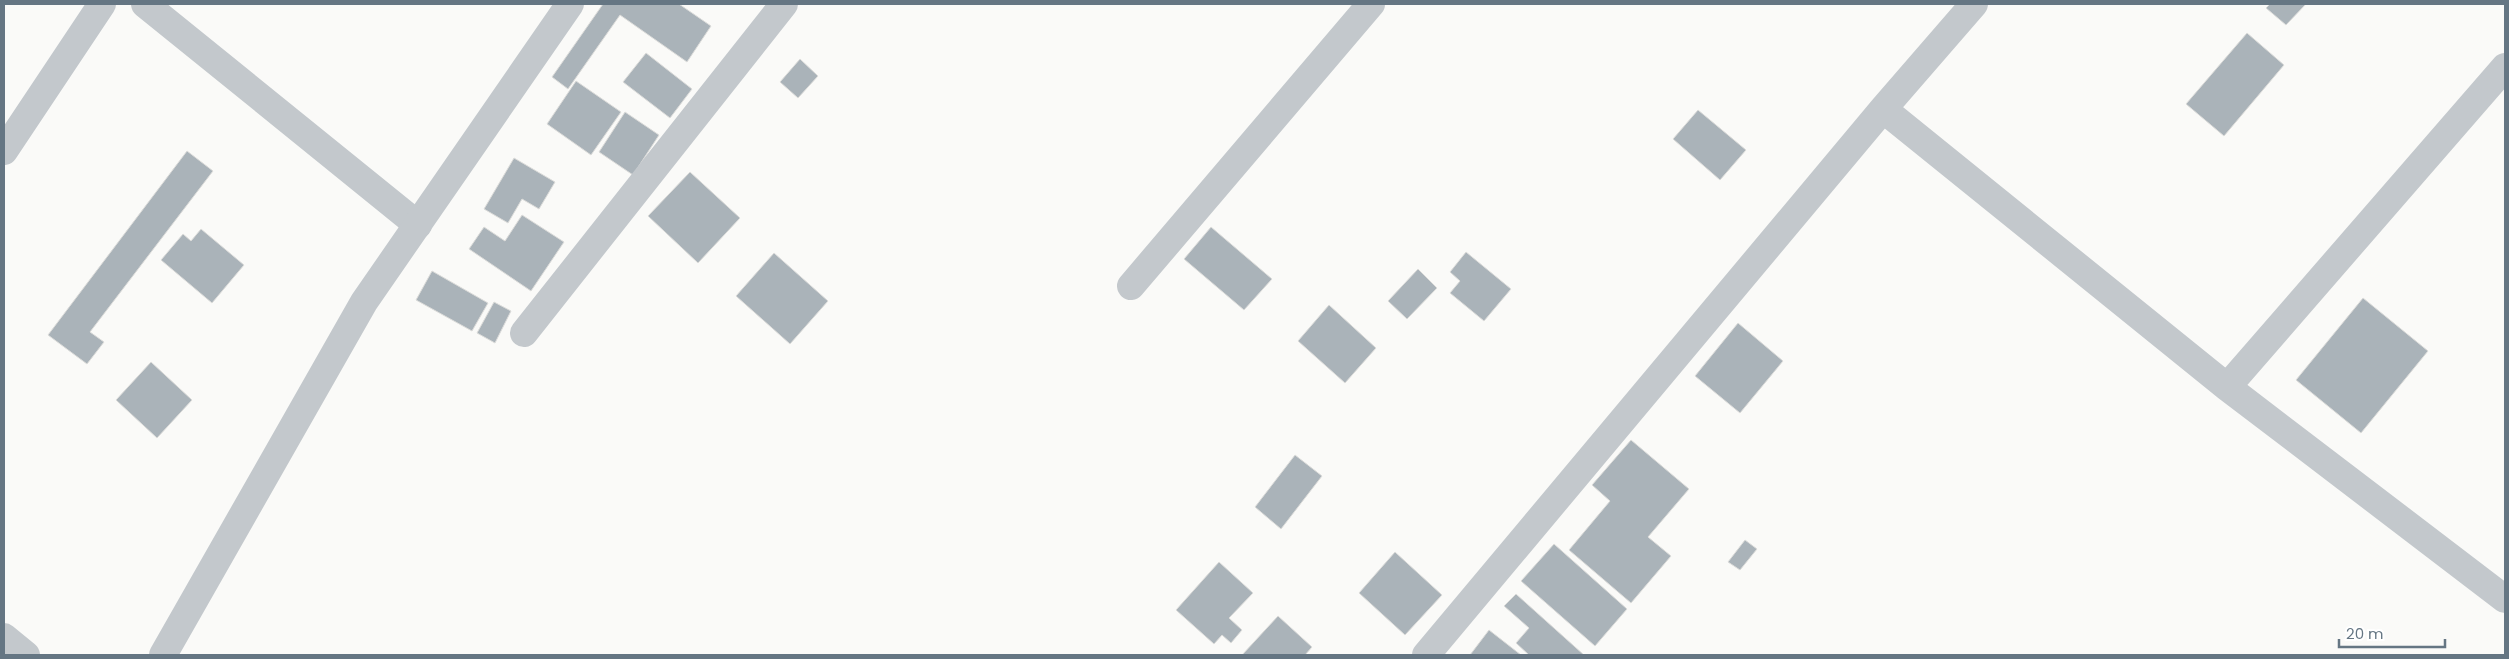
<svg xmlns="http://www.w3.org/2000/svg" width="2509" height="659" viewBox="0 0 2509 659" font-family="Poppins,sans-serif">
	<rect width="100%" height="100%" fill="#fafaf8"/>
	<path fill="#aab3b9" stroke="#dcdcda" d="M603,4H679L711,26L687,62L620,15L568,89L552,77Z
		M2270,4H2306L2286,25L2266,8Z
		M2247,33L2284,65L2224,136L2186,104Z
		M646,53L692,89L670,118L623,82Z
		M800,59L818,76L798,98L780,82Z
		M576,81L621,112L591,155L547,124Z
		M1698,110L1746,150L1720,180L1673,139Z
		M625,112L659,135L633,175L599,152Z
		M187,151L213,171L90,332L104,342L87,364L48,335Z
		M514,158L555,182L539,209L522,199L508,223L484,209Z
		M690,172L740,218L698,263L648,216Z
		M522,215L564,242L531,291L469,249L484,227L505,241Z
		M1211,227L1272,279L1244,310L1184,259Z
		M201,229L244,265L212,303L161,260L183,234L191,241Z
		M1466,252L1511,289L1484,321L1450,293L1460,281L1450,272Z
		M774,253L828,301L790,344L736,296Z
		M1418,269L1437,288L1407,319L1388,301Z
		M432,271L488,303L472,331L416,300Z
		M2363,298L2428,351L2361,433L2296,380Z
		M494,302L511,311L495,343L477,333Z
		M1329,305L1376,348L1345,383L1298,341Z
		M1738,323L1783,361L1740,413L1695,376Z
		M151,362L192,400L157,438L116,400Z
		M1631,440L1689,489L1648,537L1671,556L1631,603L1569,550L1610,501L1592,485Z
		M1295,455L1322,476L1281,529L1255,507Z
		M1745,540L1757,549L1740,570L1728,562Z
		M1554,544L1627,609L1595,646L1521,581Z
		M1395,552L1442,595L1405,635L1359,593Z
		M1219,562L1253,593L1229,618L1242,630L1231,643L1222,635L1214,644L1176,610Z
		M1516,594L1584,655H1529L1516,643L1529,628L1504,606Z
		M1278,616L1312,647L1305,655H1242Z
		M1489,630L1521,655H1470Z"/>
	<g fill="none" stroke-linecap="round" stroke-linejoin="round">
		<path stroke="#c3c8cc" stroke-width="28" d="M145,4L418,225
			M1883,109L2227,387L2505,599
			M4,151L102,4
			M1131,286L1371,4
			M524,333L784,4
			M2227,387L2505,67
			M4,637L26,655
			M1426,655L1883,109L1974,4"/>
		<path stroke="#c3c8cc" stroke-width="28" d="M163,655L364,302L570,4"/>
	</g>
	<rect width="2509" height="659" fill="none" stroke="#657683" stroke-width="10"/>
	<path d="M2339 639v8h106v-8" fill="none" stroke="#657683" stroke-width="2.5"/>
	<text x="2346" y="639" font-size="15" fill="#657683" stroke="#ffffff" stroke-width="4" paint-order="stroke">20 m</text>
</svg>
